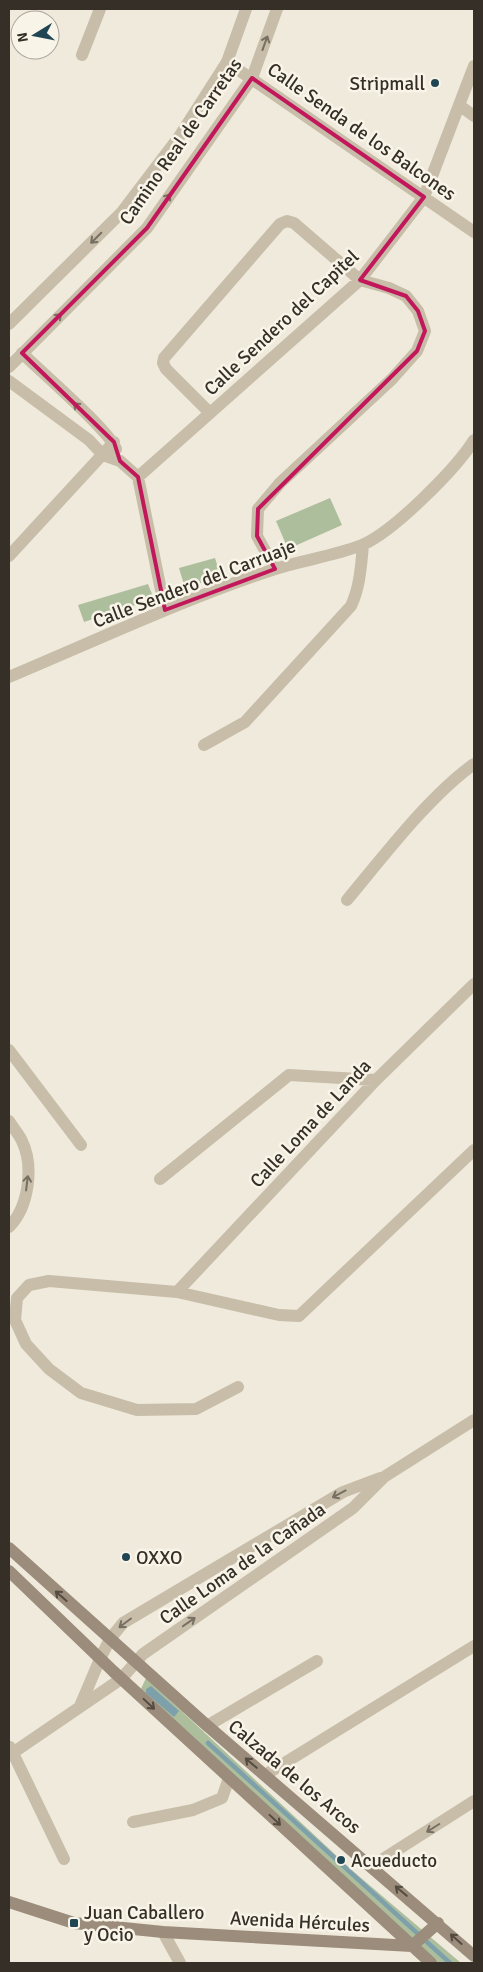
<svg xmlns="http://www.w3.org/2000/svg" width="483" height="1972" viewBox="0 0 483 1972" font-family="Signika,sans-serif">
	<rect width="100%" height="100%" fill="#f0eadc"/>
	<path fill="#adbe9d" d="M330,498L342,525L288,549L276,521Z
		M215,558L221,577L185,588L179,568Z
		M148,584L154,599L84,622L78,605Z
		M146,1678L354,1872L461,1963H433L140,1691Z"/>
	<path fill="#7da0ab" d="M151,1686L179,1711L174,1717L146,1693V1689Z"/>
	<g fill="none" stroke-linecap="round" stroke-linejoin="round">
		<path stroke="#7da0ab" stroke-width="4.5" d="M208,1743L450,1963"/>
		<path stroke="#c7bda9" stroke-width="12" d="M82,55L100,9
			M227,62L474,232
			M459,105L474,116
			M22,353C40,371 110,431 116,449
			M9,381L89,440L103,455L120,461L138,477L165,610
			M210,413L166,369L163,363L164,358L280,224L287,221L294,223L360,280L389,288L406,296L418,311L425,331L417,351L392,379L280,483L258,509L257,536L275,569
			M138,477L360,280L424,197L474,66
			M9,556L114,442
			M9,677C97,640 184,599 275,569C303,560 334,556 362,545C393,532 456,469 474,440
			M204,745L245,722L351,606C360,587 361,566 363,545
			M347,900C383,857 429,796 474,764
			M9,1050L81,1145
			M160,1179L289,1075L376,1080
			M177,1292L376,1080L474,984
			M238,1387L196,1409L137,1410L81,1393L49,1369L26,1344L15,1320L17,1298L29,1285L49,1281L177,1292L279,1315L299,1316L474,1150
			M80,1706L100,1659
			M207,1726L317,1661
			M10,1747L64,1859
			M14,1752L121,1679
			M265,1775L474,1646
			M133,1822L193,1810L222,1798L229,1778
			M372,1866L474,1801
			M163,1932L180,1963"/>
		<path stroke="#c7bda9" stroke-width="12" d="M9,324L122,212L179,137L227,62L246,9
			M9,367L147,228L252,78L277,9
			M9,1121C13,1128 19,1134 22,1141C34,1166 29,1207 9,1227
			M100,1659L110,1639L123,1623L343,1492L380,1478
			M121,1679L143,1654L353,1508L384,1477L474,1420"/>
		<path stroke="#9b8c7b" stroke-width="12" d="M9,1548L203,1722L474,1956
			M9,1571L113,1671L431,1963
			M9,1902L74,1923L163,1932L412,1946
			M412,1946L438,1923"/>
	</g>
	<defs><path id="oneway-shaft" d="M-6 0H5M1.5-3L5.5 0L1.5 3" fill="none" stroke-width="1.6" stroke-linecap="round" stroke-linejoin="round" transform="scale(1.25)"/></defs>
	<g stroke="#776f62">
		<use href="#oneway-shaft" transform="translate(265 43) rotate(-70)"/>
		<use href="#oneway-shaft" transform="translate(166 200) rotate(-55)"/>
		<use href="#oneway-shaft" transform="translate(96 238) rotate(135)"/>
		<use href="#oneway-shaft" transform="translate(56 319) rotate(-45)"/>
		<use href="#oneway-shaft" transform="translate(79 408) rotate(-136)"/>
		<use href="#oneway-shaft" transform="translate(27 1183) rotate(-83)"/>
		<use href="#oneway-shaft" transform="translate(339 1494) rotate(152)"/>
		<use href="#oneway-shaft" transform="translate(189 1622) rotate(-35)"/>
		<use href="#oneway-shaft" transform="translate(125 1623) rotate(143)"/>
		<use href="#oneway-shaft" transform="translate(433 1828) rotate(148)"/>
	</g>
	<g stroke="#544b41">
		<use href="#oneway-shaft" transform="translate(61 1596) rotate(-139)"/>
		<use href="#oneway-shaft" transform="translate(149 1704) rotate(43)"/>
		<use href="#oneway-shaft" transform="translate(251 1763) rotate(-140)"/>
		<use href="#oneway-shaft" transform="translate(275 1820) rotate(43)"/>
		<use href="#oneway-shaft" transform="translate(401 1891) rotate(-140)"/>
		<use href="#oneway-shaft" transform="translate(456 1939) rotate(-138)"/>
	</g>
	<path fill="none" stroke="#c2185b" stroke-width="4" stroke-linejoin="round" d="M252,78L424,197L360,280L406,296L418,311L425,331L417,351L258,509L257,536L275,569L165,610L138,477L120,461L114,442L22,353L147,228Z"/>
	<g fill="#214653" stroke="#f8f4e8" stroke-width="2">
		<circle cx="435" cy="83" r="5"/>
		<circle cx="126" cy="1557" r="5"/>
		<circle cx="341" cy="1860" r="5"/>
		<rect x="69" y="1918" width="10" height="10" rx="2.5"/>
	</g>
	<g text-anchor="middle" stroke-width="5" stroke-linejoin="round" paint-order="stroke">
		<g font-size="19" fill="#352f28" stroke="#f8f4e8" text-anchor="start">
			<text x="425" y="90" text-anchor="end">Stripmall</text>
			<text x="136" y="1564">OXXO</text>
			<text x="351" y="1867">Acueducto</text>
			<text x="84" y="1919">Juan Caballero<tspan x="84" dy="22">y Ocio</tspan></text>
		</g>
		<g font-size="19" fill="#352f28" stroke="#f8f4e8">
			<text transform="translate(362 131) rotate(35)" y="7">Calle Senda de los Balcones</text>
			<text transform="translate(180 141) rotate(-55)" y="7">Camino Real de Carretas</text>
			<text transform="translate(281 322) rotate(-43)" y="7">Calle Sendero del Capitel</text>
			<text transform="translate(194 583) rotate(-21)" y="7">Calle Sendero del Carruaje</text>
			<text transform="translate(310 1123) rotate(-47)" y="7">Calle Loma de Landa</text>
			<text transform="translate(242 1563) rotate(-35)" y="7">Calle Loma de la Cañada</text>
			<text transform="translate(295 1776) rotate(40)" y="7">Calzada de los Arcos</text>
			<text transform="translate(300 1921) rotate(3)" y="7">Avenida Hércules</text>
		</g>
	</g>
	<rect width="483" height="1972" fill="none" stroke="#352f28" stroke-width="20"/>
	<g transform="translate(35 35) rotate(260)"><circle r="24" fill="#f8f4e8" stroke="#aaa59b"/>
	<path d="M0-4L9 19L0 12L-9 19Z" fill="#214653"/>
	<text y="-8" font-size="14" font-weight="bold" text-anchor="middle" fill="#352f28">N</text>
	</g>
</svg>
